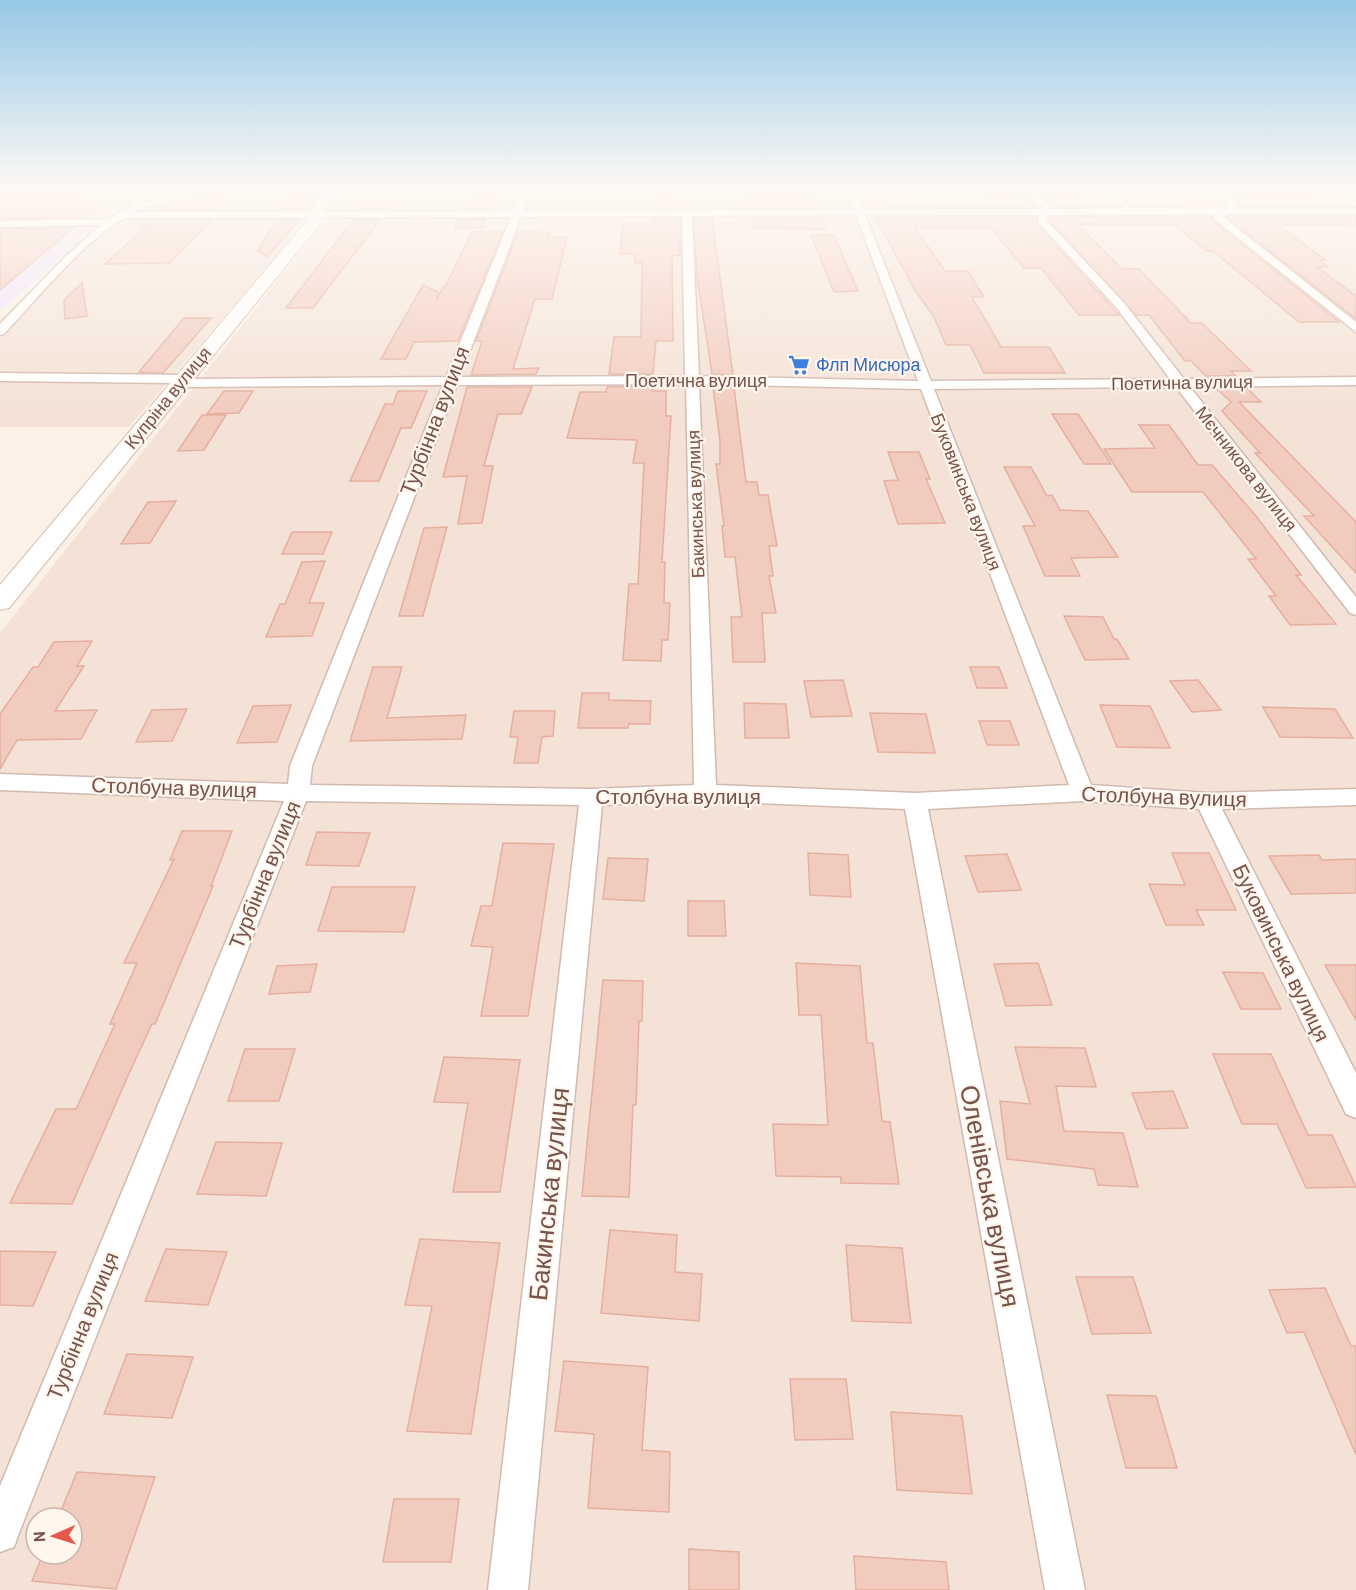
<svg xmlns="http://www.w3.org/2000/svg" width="1356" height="1590" viewBox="0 0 1356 1590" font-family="Barlow,sans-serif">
	<rect width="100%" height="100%" fill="#fcf1e7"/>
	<path fill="#f4e2d6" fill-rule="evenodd" d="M0,191H322L309,206L305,223L129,427H0V319L109,219L0,221Z
		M338,191H1356V1590H0V633L323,223L327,206ZM36,1518H72V1554H36Z"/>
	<path fill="#eee4f9" d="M97,228L2,309L0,310V231Z"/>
	<path fill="#f2cbbf" stroke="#e5af9f" stroke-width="1.5" d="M19,191H67L97,207L85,217L0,219V195Z
		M209,191H229L213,210H159L166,203Z
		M474,191H496L489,209H465Z
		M655,191H675V208H654Z
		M1231,191H1261L1313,199H1342L1353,206L1241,207L1230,196Z
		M746,192H810L817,208H749Z
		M984,192H1026L1037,207L871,208L868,203H872L870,198H915L919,204H993Z
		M1041,192H1075L1082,199H1110L1118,206L1052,207Z
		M320,193L308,209H282L291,194Z
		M1124,199H1197L1205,205L1131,206Z
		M367,201H394L388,209H361Z
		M1212,216L1213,221L1339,322H1299L1213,251H1206L1175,225L1077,224L1122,269H1139L1191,323H1202L1251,371H1231L1236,376H1206L1191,361H1185L1149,315H1136L1049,220L1050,217Z
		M1230,216H1356V224L1278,225L1326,260H1319L1328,267H1317L1356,296V319L1227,217Z
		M820,217L825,229L754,228L752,218Z
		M875,217H1036V224L1119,315H1079L1041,268H1024L991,228H915L945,271H968L984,297H972L1001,347H1049L1065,373H984L970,345H946L933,315L916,292Z
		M653,218H680V255L672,256L673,341H656L653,374H609L614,337H641L642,263H635V254H620L623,224H652Z
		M694,218L712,219L733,375L712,374L697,276Z
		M459,219H485L482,228H454Z
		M147,220H203L210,221L170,263L105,264L148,225H142Z
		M276,220H299L267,257L258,250Z
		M353,220H380L313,308H286Z
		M73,228L0,290V229Z
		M472,232H503L458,341L414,342L406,359H381L423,285L438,292L436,301L443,287H445Z
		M518,232H541L550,233L549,237H567L552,299H535L513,369L539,368L536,374L471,375L482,341H476Z
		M811,235H834L858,291L834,292Z
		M82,283L87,316L65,319L64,300Z
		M184,318H211L163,373L139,372Z
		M652,386V391H666V416H671L662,562H665L664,603H670L668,640H662L661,661L623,660L629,584H638L644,463H633L637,440L567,438L580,392H606L607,387Z
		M467,387H532L521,414H498L484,466H493L482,523L458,524L467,476L443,477Z
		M713,387H734L746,482H757L759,495H768L777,546H769L773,576H769L776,613H762L765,662H733L731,617H742L735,557H725L722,526H724L716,464H720V441Z
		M1217,389H1248L1261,402H1239L1356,522V573L1304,516H1314L1255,453H1260L1222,411L1231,402Z
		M224,391H253L239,413L207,414Z
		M398,391H427L411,428H401L379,481H350L385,404H393Z
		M1052,414H1078L1111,464H1084Z
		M202,415H226L204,450L178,451Z
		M1139,425H1169L1198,465H1212L1256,516L1301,575H1296L1336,624L1290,625L1269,596H1276L1248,559H1256L1203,492H1132L1104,449L1155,448Z
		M888,452H919L930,479H926L945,523L898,524L884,481L898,480Z
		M1004,467H1031L1047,496L1052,495L1060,510L1088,511L1118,557L1071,558L1080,576H1045L1023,526H1035Z
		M176,501L150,543L121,544L148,502Z
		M447,527L423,616H399L424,528Z
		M292,532H332L323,554H282Z
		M325,561L309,603H324L312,636L266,637L280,604H285L302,562Z
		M1064,616L1103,617L1114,639H1117L1129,659L1085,660Z
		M92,641L77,666H84L55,711L97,710L81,739L17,740L0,769V714L33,667H38L54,642Z
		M373,667H402L387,718L466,715L462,739L350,741Z
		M970,667H999L1007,688H977Z
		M843,680L852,716L811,717L804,681Z
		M1198,680L1221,710L1192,712L1170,681Z
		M582,693H609V700L651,701L650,724H629L628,728H578Z
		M744,703L786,704L789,738H745Z
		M291,705L277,742L237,743L253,706Z
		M1100,705L1150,706L1170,748L1117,747Z
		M1263,707L1335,709L1353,738L1280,737Z
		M187,709L172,741L136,742L152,710Z
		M514,711H555L553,736L542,737L538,763H514L518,737H510Z
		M870,713L926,714L935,753L878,752Z
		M979,721H1010L1019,745H987Z
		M182,831H232L211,886H213L155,1024H152L131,1069L72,1204L10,1203L56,1109H76L115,1024H110L137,963H124L174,859L170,860Z
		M317,832L370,833L359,866L306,865Z
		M503,843L554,844L528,1016H481L493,947L471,946L481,906H492Z
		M808,853L848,855L851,897L810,895Z
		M1172,853H1209L1236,910H1196L1204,925H1166L1149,884L1185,885Z
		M1007,854L1021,890L978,892L965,856Z
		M1319,855L1322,860L1356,859V893L1291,894L1269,856Z
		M608,858L648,859L644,901L603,899Z
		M332,887H415L404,932L318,931Z
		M688,901H724L726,936H688Z
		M796,963L860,966L867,1043H873L882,1121L890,1122L899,1184L841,1183V1177L776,1176L773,1124L828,1125L821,1015H799Z
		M1038,963L1052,1005L1006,1006L994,964Z
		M317,964L310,992L269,994L277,966Z
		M1325,965H1356V1020Z
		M1223,972L1263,973L1281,1009H1241Z
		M603,980L643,981L642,1021H639L636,1105H633L629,1197L582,1196Z
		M1015,1047L1085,1048L1096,1087L1056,1086L1064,1131L1123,1133L1138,1187L1098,1185L1094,1169L1007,1159L1000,1101L1030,1104Z
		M245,1049H295L279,1101H228Z
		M1213,1054H1271L1308,1135H1332L1356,1187L1306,1188L1277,1124H1242Z
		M444,1057L520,1060L500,1192H453L468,1103L434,1102Z
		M1173,1091L1188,1128L1146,1129L1132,1093Z
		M216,1142L282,1143L266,1196L197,1194Z
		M610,1230L677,1235L675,1272L702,1274L699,1321L601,1313Z
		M420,1239L500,1243L471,1434L407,1431L432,1306L405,1305Z
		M846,1245L902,1248L911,1323L852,1321Z
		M166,1249L227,1252L208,1305L145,1301Z
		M0,1251L56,1252L33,1306L0,1305Z
		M1076,1277H1133L1151,1333L1092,1334Z
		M1325,1288L1351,1346H1356V1455L1304,1332L1287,1333L1269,1290Z
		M127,1354L193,1357L172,1418L104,1414Z
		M564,1361L648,1367L642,1450L670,1452L669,1512L588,1508L594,1434L555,1431Z
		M790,1379H846L853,1439L795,1440Z
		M1107,1395L1156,1396L1177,1468H1126Z
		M891,1412L962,1416L972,1494L897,1490Z
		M77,1472L155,1477L116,1589L32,1581L43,1554H72V1518H58Z
		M394,1499H459L451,1562H383Z
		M689,1549L739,1552V1590H689Z
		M854,1556L946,1562L949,1590H856Z"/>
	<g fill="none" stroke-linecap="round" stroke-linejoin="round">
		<defs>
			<path id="lane" d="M1107,191H1112L1111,192L1133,210V212H1129L1106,193Z
				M1263,191L1313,195H1355L1356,197H1313Z"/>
			<path id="street" d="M113,191C125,191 133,200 144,201C159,202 186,190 207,191L146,206L135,212L513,211L522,191H531L523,211L854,210L847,191H855L863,210L1042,209L1028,191H1037L1051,209L1229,207L1209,191H1219L1238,205L1239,209L1356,208V214H1229L1223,217L1356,322V332L1214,219L1215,214L1048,215L1046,220L1124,303L1184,379L1356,377V385L1190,387L1356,597V615L1350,613L1176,387L934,389L1091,785L1207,793L1356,789V805L1222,809L1356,1073V1118L1346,1114L1199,809L1083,801L928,809L1085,1590H1045L905,809L705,801L602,805L528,1590H488L579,805L306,801L19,1533L14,1547L0,1552V1486L284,801L0,790V774L288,784L290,766L443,385L179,387L172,383L0,381V373L183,375L190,379L446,377L511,217L125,218C83,241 38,298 4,334L0,335V324L64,258L101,225L0,227V221L108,219L136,204ZM856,215L918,381L699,376L692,216ZM865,215H1039L1038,222L1116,307L1170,379L931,381ZM682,216L685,376L460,377L521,217ZM686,384L694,785L591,789L310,785L312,766L457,385ZM699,384L921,389L1069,785L915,793L716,785Z
				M1341,191L1356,193V200Z"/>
			<path id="secondary" d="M324,191H338L326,207L319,225L9,608L0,610V585L307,221L312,206Z"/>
		</defs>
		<use href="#lane" stroke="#d1b9af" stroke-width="2"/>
		<use href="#street" stroke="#d1b9af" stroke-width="3"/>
		<use href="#secondary" stroke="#d7baaf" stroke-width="2"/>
		<use href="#lane" fill="#fff" fill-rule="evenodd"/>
		<use href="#street" fill="#fff" fill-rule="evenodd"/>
		<use href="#secondary" fill="#fff" fill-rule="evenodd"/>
	</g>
	<linearGradient id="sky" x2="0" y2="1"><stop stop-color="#96c8e7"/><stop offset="0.46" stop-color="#fef9f4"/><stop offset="1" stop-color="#fef9f4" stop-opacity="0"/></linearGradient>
	<rect width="1356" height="413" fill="url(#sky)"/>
	<defs>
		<symbol id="supermarket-bare" viewBox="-9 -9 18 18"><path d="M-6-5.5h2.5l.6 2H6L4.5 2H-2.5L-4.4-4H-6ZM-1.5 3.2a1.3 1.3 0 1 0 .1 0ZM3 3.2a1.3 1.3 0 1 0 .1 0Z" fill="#3f7fe0" stroke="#fff6ee" stroke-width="2.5" paint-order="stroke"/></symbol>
	</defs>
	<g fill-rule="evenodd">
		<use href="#supermarket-bare" x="784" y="350" width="30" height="30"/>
	</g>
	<g text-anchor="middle" stroke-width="4.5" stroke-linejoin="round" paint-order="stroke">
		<g font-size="18" fill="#366cbe" stroke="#fff6ee" text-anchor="start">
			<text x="816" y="371">Флп Мисюра</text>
		</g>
		<g font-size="18" fill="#77544b" stroke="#fff6ee">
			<text x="696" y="387">Поетична вулиця</text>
			<text transform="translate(1182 383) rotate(-1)" y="6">Поетична вулиця</text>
			<text transform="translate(168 398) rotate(-51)" y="6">Купріна вулиця</text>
			<text transform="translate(1246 469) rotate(52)" y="6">Мєчникова вулиця</text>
			<text transform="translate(966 492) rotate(69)" y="6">Буковинська вулиця</text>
			<text transform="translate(696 504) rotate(-92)" y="6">Бакинська вулиця</text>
		</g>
		<g font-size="21" fill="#77544b" stroke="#fff6ee">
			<text transform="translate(435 421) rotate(-69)" y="7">Турбінна вулиця</text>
			<text transform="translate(174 788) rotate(2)" y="7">Столбуна вулиця</text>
			<text x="678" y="804">Столбуна вулиця</text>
			<text transform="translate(1164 797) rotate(2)" y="7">Столбуна вулиця</text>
			<text transform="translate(265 875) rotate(-68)" y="7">Турбінна вулиця</text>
			<text transform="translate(1281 953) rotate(64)" y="7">Буковинська вулиця</text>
			<text transform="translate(83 1326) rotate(-68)" y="7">Турбінна вулиця</text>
		</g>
		<g font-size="26" fill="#77544b" stroke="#fff6ee">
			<text transform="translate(549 1194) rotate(-84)" y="9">Бакинська вулиця</text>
			<text transform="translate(990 1196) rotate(79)" y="9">Оленівська вулиця</text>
		</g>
	</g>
	<g transform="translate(54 1536) rotate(267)"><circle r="28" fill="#fff6ee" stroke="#c9b5ad" stroke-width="1.5"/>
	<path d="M0-4.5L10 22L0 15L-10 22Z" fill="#e6574d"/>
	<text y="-9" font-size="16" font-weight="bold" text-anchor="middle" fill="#77544b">N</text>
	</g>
</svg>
